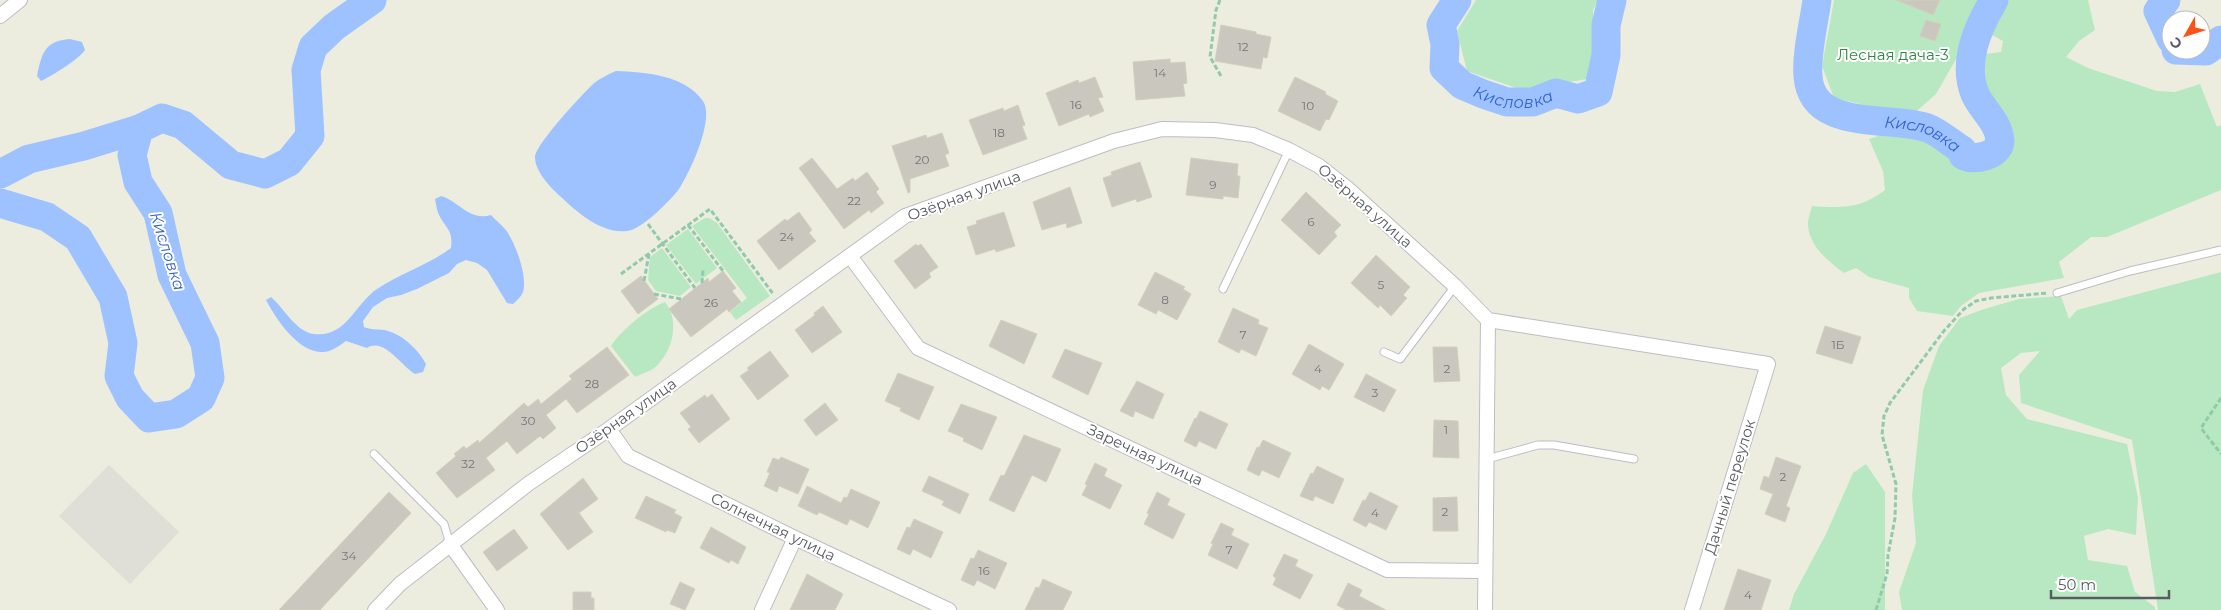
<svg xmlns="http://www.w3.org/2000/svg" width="2221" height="610" viewBox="0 0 2221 610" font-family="Montserrat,sans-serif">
	<rect width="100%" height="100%" fill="#ededdf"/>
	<path fill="#e0dfd7" d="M109,465L179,532L130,584L59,516Z"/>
	<path fill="#b8e8c1" d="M1476,0H1598L1593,10L1594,43L1587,79L1522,90L1467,71L1457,31Z
		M1834,0H1990L1936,94L1911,116L1834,98L1822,66Z
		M2008,0H2088L2095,30L2079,41L2066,57L2088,68L2157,91L2175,92L2200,84L2217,127L2221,125V190L2107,237H2091L2059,262L2064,278L1979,293L1961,306L1953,316L1917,311L1909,298V288L1869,277L1856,268L1844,273C1828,261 1810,247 1808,226C1807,220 1811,212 1812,206C1842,208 1860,209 1885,190L1883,171L1869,139C1877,137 1886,132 1895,131C1931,126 1952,175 1990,162C1997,160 2004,155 2011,151L2009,134L2003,118L1985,95L1982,67L1985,54L2001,52L2003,41L1990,34Z
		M705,218H709L717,223L770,296L736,320L730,312L747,298L692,226Z
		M688,229L717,268L696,284L666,245Z
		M662,248L691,287L680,296L656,291L648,280L650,257Z
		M2221,272V610H2158L2132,440L2021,403L2019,375L2040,351L2021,353L2001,368L2006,395L2027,419L2127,444L2138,498L2136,535L2108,529L2084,536L2088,560L2127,566L2135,592L2155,607V610H1902L1899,592L1916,543L1912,496L1923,390L1939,346L1960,318L1984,309L2019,299L2061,296L2069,319L2077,310Z
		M665,302C681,321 672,355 653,369C648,372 641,374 635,377L611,346C621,330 648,308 665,302Z
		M1866,464L1885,492V610H1789L1794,594L1826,534L1853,473Z"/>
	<path fill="#9dc2ff" d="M70,39L82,42L85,50C79,59 52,76 41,81L37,76C42,52 45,41 70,39Z
		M616,71C645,72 685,75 703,101C715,119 690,172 679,189C670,201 641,230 627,231C602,234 578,213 561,197C551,188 535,172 535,157C536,144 580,97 591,86C598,79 607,75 616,71Z
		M441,196C460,202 469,221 491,215C495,220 501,224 505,229C515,241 528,277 523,292C521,297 517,300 513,304L507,303L487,270L477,263L466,260L457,264L449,273L417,289L401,295L387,298L373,307L363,321L364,327C371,330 377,329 384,330C401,333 418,349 426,364L423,372L415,374C401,366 384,337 367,348L346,341C339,346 330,353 321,352C297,351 276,319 266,300L271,297C284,308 296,332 314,334C346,338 355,304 377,289C401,273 428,265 451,248C453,230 447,230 439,215C437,211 436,204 435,199Z"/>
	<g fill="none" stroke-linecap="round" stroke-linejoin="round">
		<g stroke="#9dc2ff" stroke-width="29">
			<path id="s1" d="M1457,0L1441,25L1445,44L1444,68L1462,85L1483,94L1507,102H1533L1556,93L1578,99L1598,92L1606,55V25L1612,0"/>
			<path id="s2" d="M1817,0C1814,22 1806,55 1808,76C1812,134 1895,114 1930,129C1941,134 1952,144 1962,150L1963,155C1973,162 2000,155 2000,141C1999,122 1982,110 1975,94C1962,62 1978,27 1994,0"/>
			<path d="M2166,0L2158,11L2171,39"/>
			<path d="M2176,50L2206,51L2221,40"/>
			<path d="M0,174L29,159L84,146L139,129"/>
			<path d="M0,203L47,217L78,238L113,297L123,343L119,376L130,398L149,418L176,414L201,398L210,378L205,343L172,275L158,213L138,182L132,155L139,129L162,118L183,125L231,165L265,174L289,162L310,136L306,70L313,47L334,27L372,0"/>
		</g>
	</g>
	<path fill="#cac8be" stroke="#d2cfbd" d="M1896,0H1940L1933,15Z
		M1926,20L1941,24L1935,41L1920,36Z
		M1221,25L1256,32V34L1271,37L1267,58L1263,57L1261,69L1215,61Z
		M1170,59V63L1185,62L1187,83L1183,84L1185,96L1136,100L1133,62Z
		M1095,77L1103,97L1098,98L1104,111L1090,117L1089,114L1059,126L1046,93L1078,80L1079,83Z
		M1295,77L1326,92L1325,94L1338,101L1329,120L1326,119L1320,131L1278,111Z
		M1018,105L1025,125L1022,126L1027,139L983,155L969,120L1003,108L1004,111Z
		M942,133L949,153L945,155L949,166L910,179V192L908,193L892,146L926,135L927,138Z
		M812,158L837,189L853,178L855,181L867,172L879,189L876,192L884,203L871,213L869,210L844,229L799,168Z
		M1191,158L1238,164L1237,176H1240L1238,198L1223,196V199L1186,195Z
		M1140,162L1152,197L1137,202L1136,199L1112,207L1103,178L1112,175L1111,172Z
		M1070,187L1082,223L1067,228L1066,223L1042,230L1033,202Z
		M1306,192L1341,225L1334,232L1337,236L1319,255L1281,220Z
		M799,212L812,230L809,233L816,241L779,270L757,241L785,219L787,221Z
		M1004,212L1015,246L996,252L995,249L976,255L967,227L977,224L976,221Z
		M916,244L918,246L921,244L938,267L929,273L931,277L915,289L894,261Z
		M1376,255L1410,287L1403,295L1407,298L1391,316L1380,305L1378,308L1351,283Z
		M723,271L736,288L732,291L741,302L729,312L727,309L691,337L669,309L708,278L709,282Z
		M1155,272L1185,287L1183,289L1191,294L1177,320L1158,310L1156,314L1138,305Z
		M641,276L658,299L638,314L621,291Z
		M823,306L842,332L812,353L795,330L815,315L814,313Z
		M1233,308L1259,320L1258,324L1268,328L1256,356L1241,349L1239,353L1218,342Z
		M1001,320L1037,334L1024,364L989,346Z
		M1825,326L1861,337L1852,364L1816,353Z
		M1309,344L1344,364L1329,390L1322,386L1320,390L1292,374Z
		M607,347L629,375L577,413L566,399L546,415L556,428L543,439L540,436L517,454L507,441L486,458L495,470L457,498L436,473L456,456L454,454L464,446L466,449L478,440L479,443L524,403L528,407L538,399L541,404L572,379L569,376Z
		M1433,347H1457L1460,381L1434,382Z
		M1065,349L1102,363L1088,395L1052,377Z
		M770,351L789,376L758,400L740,376L749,370L747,368Z
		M898,373L934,387L919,420L900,411L901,408L885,401Z
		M1366,374L1396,390L1384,412L1354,397Z
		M1137,381L1164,394L1153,419L1135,411L1133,417L1120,411Z
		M712,394L730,419L699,443L688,429L691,427L680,413L705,395L707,398Z
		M825,403L838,420L816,436L804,420Z
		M961,404L997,417L982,450L963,441L964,438L948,431Z
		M1200,411L1228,424L1216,449L1199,441L1196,447L1184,441L1195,418L1196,419Z
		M1434,420L1458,421L1459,458L1433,457Z
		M1024,435L1061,449L1046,482L1032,475L1014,512L989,500L1001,475L1004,476Z
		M1263,440L1291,453L1279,478L1262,470L1259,476L1247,470L1257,447L1259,448Z
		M781,457L809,469L798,494L779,486L777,492L764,486L770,473L767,472L773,458L779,460Z
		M1776,457L1801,466L1786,506L1790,508L1785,522L1765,514L1773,494L1760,489L1764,476L1769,478Z
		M1095,463L1107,469L1104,476L1122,485L1110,509L1082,495L1087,485L1085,484Z
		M1317,466L1344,479L1333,504L1315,496L1313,501L1300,496L1311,473L1313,474Z
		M929,476L969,494L960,514L942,505L944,501L922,491Z
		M583,478L598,499L579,513L593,532L568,550L540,514Z
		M807,486L841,503L844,497L847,498L851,489L880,502L868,528L850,519L847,525L819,512L817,515L798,506Z
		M389,492L411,513L331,598L320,610H279Z
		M1157,492L1170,499L1167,505L1185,514L1173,539L1144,524L1149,514L1147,513Z
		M1370,492L1398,506L1386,530L1369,522L1366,527L1353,520L1363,500L1365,501Z
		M646,496L676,510L674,513L682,517L675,533L667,530L666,532L635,518Z
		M1457,497L1458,531H1433V498Z
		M914,519L943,532L931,558L913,549L910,555L897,549L907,527L910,528Z
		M1221,523L1234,529L1231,535L1249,544L1237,569L1208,555L1213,544L1211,543Z
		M711,527L746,547L738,564L731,560L729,563L700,548Z
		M514,529L528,548L497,571L483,552Z
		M978,550L1007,563L995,589L977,580L974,586L961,580L971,558L974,559Z
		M1284,554L1298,560L1295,566L1313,575L1300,599L1273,585L1276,578L1273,576Z
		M1738,569L1771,580L1761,610H1724Z
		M807,574L843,594L835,610H790Z
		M1043,579L1072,592L1063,610H1025L1036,587L1039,588Z
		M680,582L695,589L685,610L670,604Z
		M1348,583L1362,590L1359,596L1386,610H1346L1337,605Z
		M573,592H591V598H594V610H573Z"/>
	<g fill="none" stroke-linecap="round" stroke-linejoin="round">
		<defs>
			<path id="lane" d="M1223,289L1289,150
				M2057,293L2130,271L2221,250
				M1384,352L1400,359L1455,286
				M374,454L444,524L450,544
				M1487,459L1538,445H1554L1634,459"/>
			<path id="street" d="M0,16L20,0
				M850,256L918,348L1387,570L1485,571
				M1488,320L1768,364L1692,610
				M609,429L628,456L795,538L949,610
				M450,544L497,610
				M375,610L400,584L528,484L609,429L905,216L1114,141L1162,129L1215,130L1253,135L1289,150L1319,166L1347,188L1455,286L1488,320
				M762,610L795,538
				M1485,610L1488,320"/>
		</defs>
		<use href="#lane" stroke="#bcbdc5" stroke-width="9"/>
		<use href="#street" stroke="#bcbdc5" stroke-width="16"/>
		<path stroke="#91c9ab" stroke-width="3" stroke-dasharray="5 2.5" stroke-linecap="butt" d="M1220,0L1216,10L1210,57L1221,76
			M648,224L695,288
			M688,225L723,271
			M621,274L710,209L774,295
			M644,281L649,254
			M702,283L703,270
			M654,294L681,299
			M2221,398L2201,428L2221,454
			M1876,610L1887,574L1888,555L1895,518L1896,484L1882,435L1884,416L1890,403L1943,332L1964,309L1976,301L1991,298L2048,293"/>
		<use href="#lane" stroke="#fff" stroke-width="7"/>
		<use href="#street" stroke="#fff" stroke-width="14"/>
	</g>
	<g text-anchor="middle" stroke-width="4" stroke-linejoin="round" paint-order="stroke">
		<g font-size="12" fill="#747679">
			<text x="1243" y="51">12</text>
			<text x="1160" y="77">14</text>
			<text x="1076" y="109">16</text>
			<text x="1308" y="110">10</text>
			<text x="999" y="137">18</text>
			<text x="922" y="164">20</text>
			<text x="1213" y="189">9</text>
			<text x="854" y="205">22</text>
			<text x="1311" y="226">6</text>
			<text x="787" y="241">24</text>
			<text x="1381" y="289">5</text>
			<text x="1165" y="304">8</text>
			<text x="711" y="307">26</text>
			<text x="1243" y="339">7</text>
			<text x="1838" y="349">1Б</text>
			<text x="1318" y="373">4</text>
			<text x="1447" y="373">2</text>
			<text x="592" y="388">28</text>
			<text x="1375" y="397">3</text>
			<text x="528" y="425">30</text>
			<text x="1446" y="434">1</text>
			<text x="468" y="468">32</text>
			<text x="1783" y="481">2</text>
			<text x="1445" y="516">2</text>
			<text x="1375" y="517">4</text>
			<text x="1229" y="554">7</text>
			<text x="349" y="560">34</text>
			<text x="984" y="575">16</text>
			<text x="1748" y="599">4</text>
		</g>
		<g font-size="15" fill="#2d8541" stroke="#fff">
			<text x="1893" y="60">Лесная дача-3</text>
		</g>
		<g font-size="15" fill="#585b62" stroke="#fff">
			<text transform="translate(964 196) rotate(-20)" y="5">Озёрная улица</text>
			<text transform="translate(1365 206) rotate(41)" y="5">Озёрная улица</text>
			<text transform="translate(626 416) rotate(-35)" y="5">Озёрная улица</text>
			<text transform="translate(1145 455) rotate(25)" y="5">Заречная улица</text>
			<text transform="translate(1730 487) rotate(-73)" y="5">Дачный переулок</text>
			<text transform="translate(773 527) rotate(26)" y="5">Солнечная улица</text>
		</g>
		<g font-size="16" font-style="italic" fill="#3562cd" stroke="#fff">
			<text dy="6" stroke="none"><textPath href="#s1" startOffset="152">Кисловка</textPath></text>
			<text dy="6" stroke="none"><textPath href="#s2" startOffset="216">Кисловка</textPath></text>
			<text transform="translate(168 251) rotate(72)" y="6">Кисловка</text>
		</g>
	</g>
	<g transform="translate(2186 35) rotate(231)"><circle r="24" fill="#ffffff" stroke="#bcbdc0"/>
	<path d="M0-4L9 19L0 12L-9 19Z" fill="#f95519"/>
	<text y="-8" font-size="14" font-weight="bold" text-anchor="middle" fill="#585b62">С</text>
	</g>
	<path d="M2051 590v8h118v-8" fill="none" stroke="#585b62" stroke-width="2.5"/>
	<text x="2058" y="590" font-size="15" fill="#585b62" stroke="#ffffff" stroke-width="4" paint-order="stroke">50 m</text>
</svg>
